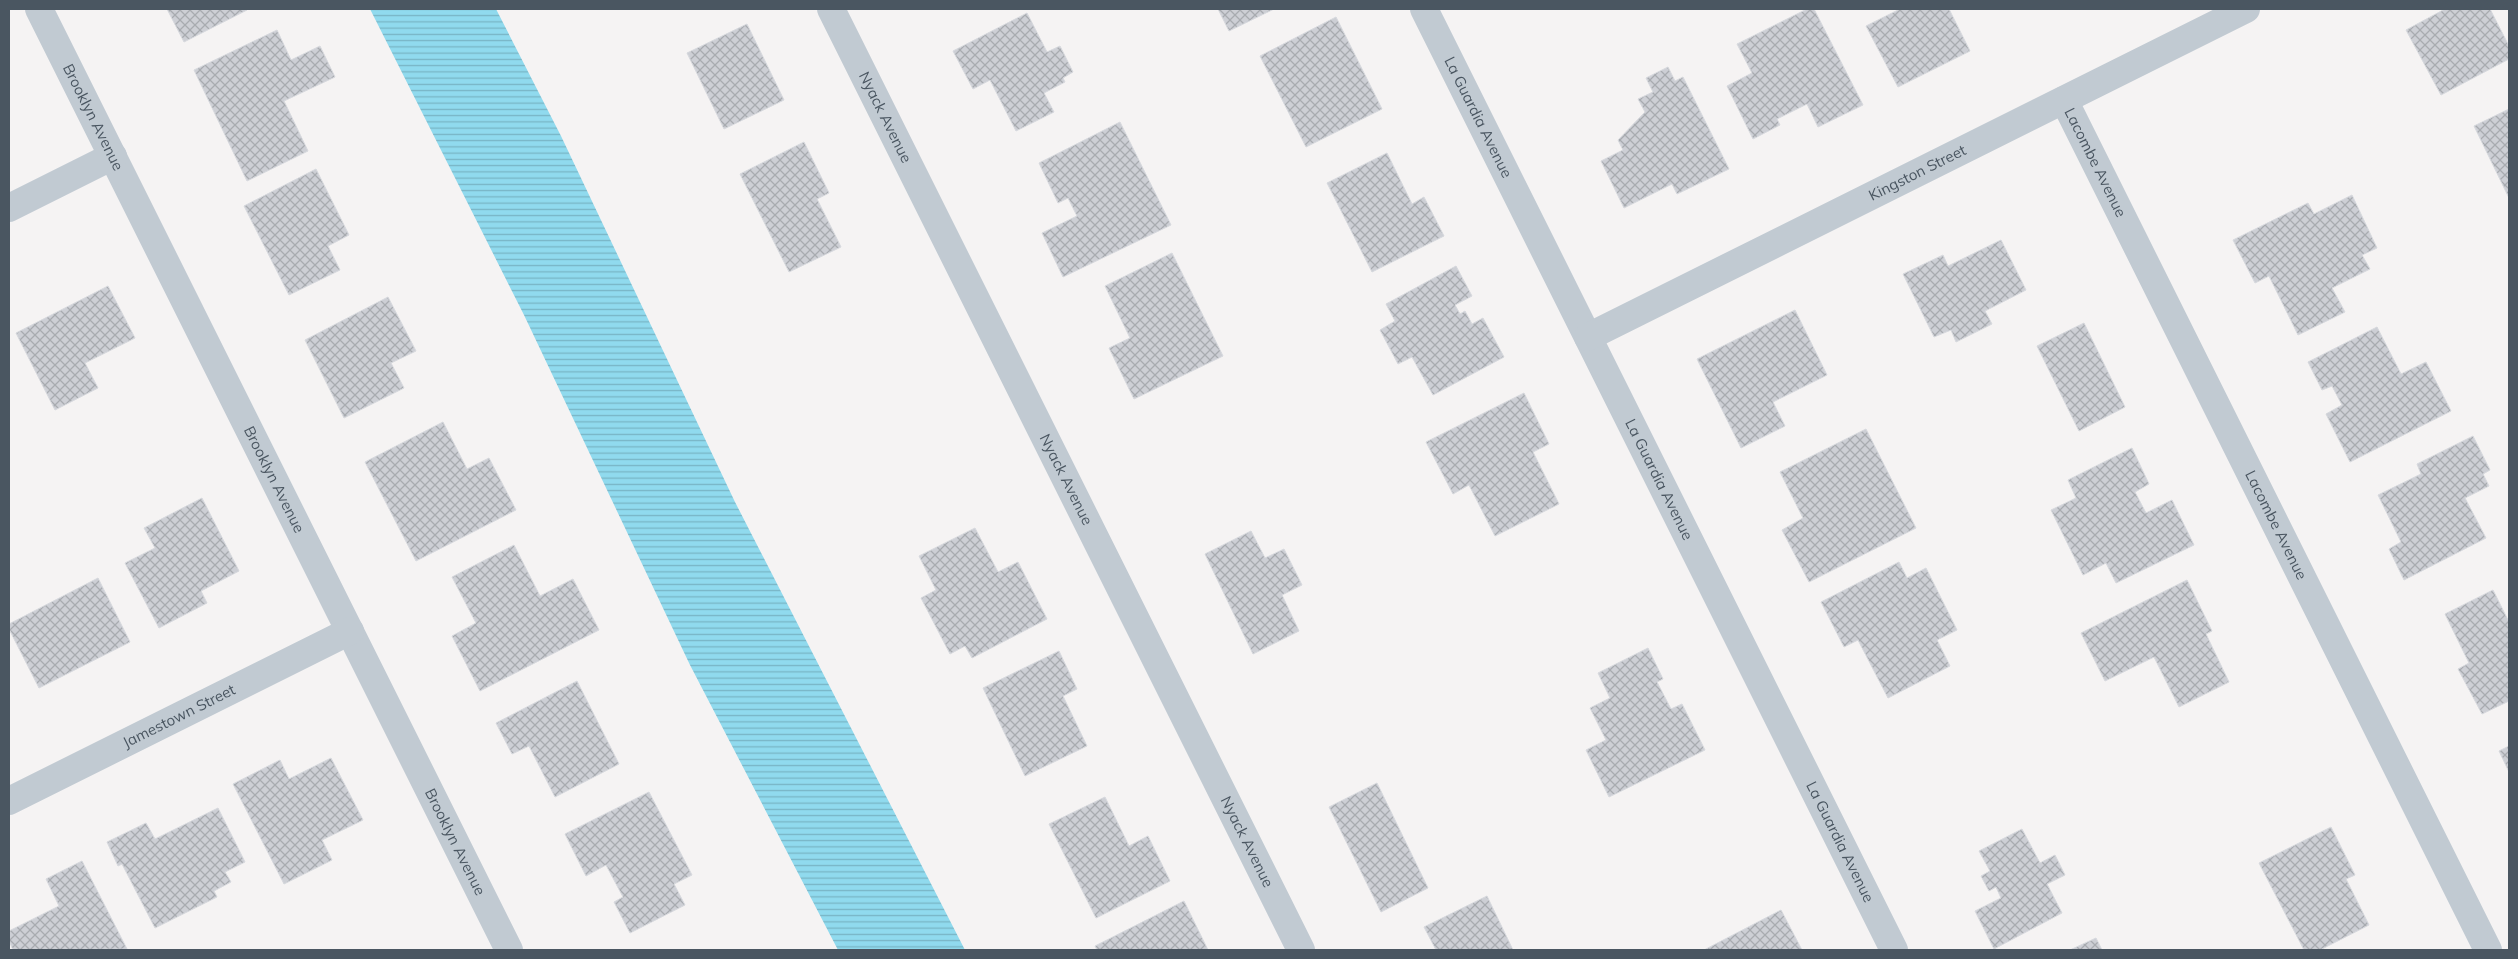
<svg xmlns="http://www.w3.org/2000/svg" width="2518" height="959" viewBox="0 0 2518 959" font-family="Mulish,sans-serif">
	<defs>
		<pattern id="water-rules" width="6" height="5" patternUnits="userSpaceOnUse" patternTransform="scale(1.25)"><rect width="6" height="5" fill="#90daee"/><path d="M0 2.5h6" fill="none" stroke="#78b4c4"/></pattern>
		<pattern id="building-cross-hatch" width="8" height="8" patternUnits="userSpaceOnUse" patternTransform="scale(1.25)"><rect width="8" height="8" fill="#cdcfd5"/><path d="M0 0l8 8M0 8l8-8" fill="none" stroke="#a8abb0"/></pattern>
	</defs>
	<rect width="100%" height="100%" fill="#f5f3f3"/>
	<path fill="url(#water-rules)" d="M370,9H496L561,136L735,502L965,950H838L690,665L524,315Z"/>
	<path fill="url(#building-cross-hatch)" stroke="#d7d9de" d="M167,9H246L247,10L184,42Z
		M1218,9H1274L1229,31Z
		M1807,9H1814L1863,105L1818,127L1807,104L1777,119L1780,125L1753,139L1727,86L1752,73L1737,44Z
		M1900,9H1949L1970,51L1898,87L1866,26Z
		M2445,9H2490L2509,46V59L2441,95L2406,30Z
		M1027,13L1047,52L1060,46L1073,72L1063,78L1065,82L1044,93L1054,112L1016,131L990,80L973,89L953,51Z
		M1336,17L1382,109L1306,147L1260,56Z
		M747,24L784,100L724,129L687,53Z
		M277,30L291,60L320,46L335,77L284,101L308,151L247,181L194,70Z
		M1668,67L1675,81L1683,77L1729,169L1677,194L1672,184L1624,208L1601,161L1623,150L1618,140L1645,112L1638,99L1653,92L1646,78Z
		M2509,109V198L2474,126Z
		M1120,122L1171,225L1063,277L1042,233L1077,216L1068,198L1058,203L1039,163Z
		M804,142L829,193L817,199L841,247L789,272L740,174Z
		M1387,153L1412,204L1424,197L1444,236L1372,272L1327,183Z
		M316,169L349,235L328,246L340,270L289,295L244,206Z
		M2352,195L2377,248L2362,255L2370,269L2332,288L2345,312L2298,335L2269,276L2255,283L2233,240L2308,203L2314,214Z
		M2001,240L2026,290L1985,311L1992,324L1956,342L1951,330L1934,337L1903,274L1943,255L1948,266Z
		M1172,253L1223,356L1134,399L1109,348L1130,338L1105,286Z
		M1456,266L1472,296L1455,305L1460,314L1465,311L1472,324L1483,318L1504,357L1433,395L1412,357L1398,364L1380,330L1395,321L1386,304Z
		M108,286L135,338L85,363L98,388L55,410L16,333Z
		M388,297L416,351L391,363L404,388L344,418L305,340Z
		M1795,310L1827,375L1773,402L1785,426L1741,448L1697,359Z
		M2084,323L2125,407L2079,431L2037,346Z
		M2377,327L2401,374L2426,362L2451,411L2350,462L2326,414L2342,405L2332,386L2322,390L2308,362Z
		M1524,393L1549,444L1533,452L1559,504L1495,536L1469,485L1453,494L1426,442Z
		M443,422L467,469L489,458L516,510L416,561L365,462Z
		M1866,429L1916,528L1809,582L1782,530L1803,518L1780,472Z
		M2473,436L2490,470L2483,474L2489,486L2465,498L2486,538L2404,580L2389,549L2401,542L2378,495L2421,474L2417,464Z
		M2132,448L2149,484L2135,492L2146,513L2172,500L2194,545L2116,583L2106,563L2083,575L2051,510L2076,498L2068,480Z
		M202,498L239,571L201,591L207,603L159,628L125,563L155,548L144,528Z
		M975,528L998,572L1018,562L1047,619L972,658L965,646L950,654L921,598L936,590L919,556Z
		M1251,531L1265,558L1284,549L1302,585L1282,595L1299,631L1253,654L1205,554Z
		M514,545L540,596L573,579L599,630L480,691L452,636L476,623L452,577Z
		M1899,562L1907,578L1926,568L1957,630L1937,640L1950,666L1888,698L1858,640L1844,647L1821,602Z
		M98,578L130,642L39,688L9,629V624Z
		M2187,580L2212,631L2206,634L2229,682L2179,707L2154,657L2105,681L2081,633Z
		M2493,590L2509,622V701L2482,714L2458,669L2469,663L2445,614Z
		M1648,648L1663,679L1657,682L1671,709L1682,704L1705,750L1609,797L1586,750L1606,740L1590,708L1610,698L1598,673Z
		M1059,651L1077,689L1063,696L1087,746L1025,776L983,688Z
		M577,681L619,764L555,797L529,746L512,754L496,723Z
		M2509,746V772L2499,751Z
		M331,758L363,820L322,840L332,860L284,884L233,784L280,760L289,779Z
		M1377,783L1428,888L1381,912L1329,807Z
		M649,792L692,875L674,884L685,905L630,933L614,902L623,897L606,865L586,876L565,834Z
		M1105,797L1129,846L1148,836L1170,881L1096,918L1049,824Z
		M218,808L245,862L225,872L231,882L214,891L217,897L155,928L122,864L118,866L107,842L146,823L155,839Z
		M2331,827L2355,875L2346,879L2369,925L2320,950H2304L2259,863Z
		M2022,829L2040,863L2055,855L2065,875L2047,884L2062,913L1994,949L1975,911L2001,898L1996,887L1989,891L1981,876L1990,871L1979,851Z
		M82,861L127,949L13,950L9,941V931L59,906L46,879Z
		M1487,896L1513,950H1436L1424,927Z
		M1184,901L1208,950H1097L1095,946Z
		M1781,910L1802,950H1704Z
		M2096,938L2102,950H2070Z"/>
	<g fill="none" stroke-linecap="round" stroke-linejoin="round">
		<g stroke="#c1cad2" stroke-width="28">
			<path id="s1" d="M39,9L509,950"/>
			<path id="s2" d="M831,9L1301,950"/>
			<path id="s3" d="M1424,9L1894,950"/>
			<path id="s4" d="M2064,100L2488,950"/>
			<path d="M9,208L113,156"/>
			<path id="s5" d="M1588,337L2246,9"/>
			<path id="s6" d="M9,801L350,631"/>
		</g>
	</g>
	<g text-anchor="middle" stroke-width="4" stroke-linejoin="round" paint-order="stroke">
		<g font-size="15" fill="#4a5661" stroke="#fff">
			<text dy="5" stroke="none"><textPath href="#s1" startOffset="121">Brooklyn Avenue</textPath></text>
			<text dy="5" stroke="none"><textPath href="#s2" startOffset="121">Nyack Avenue</textPath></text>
			<text dy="5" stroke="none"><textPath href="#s3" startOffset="121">La Guardia Avenue</textPath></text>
			<text dy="5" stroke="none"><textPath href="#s4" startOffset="70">Lacombe Avenue</textPath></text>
			<text dy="5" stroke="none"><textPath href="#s5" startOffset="368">Kingston Street</textPath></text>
			<text dy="5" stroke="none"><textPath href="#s1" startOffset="526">Brooklyn Avenue</textPath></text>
			<text dy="5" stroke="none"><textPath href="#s2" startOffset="526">Nyack Avenue</textPath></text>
			<text dy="5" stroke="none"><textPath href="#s3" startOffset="526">La Guardia Avenue</textPath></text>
			<text dy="5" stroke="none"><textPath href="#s4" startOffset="475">Lacombe Avenue</textPath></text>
			<text dy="5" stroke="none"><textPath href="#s6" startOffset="190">Jamestown Street</textPath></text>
			<text dy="5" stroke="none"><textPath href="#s1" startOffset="931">Brooklyn Avenue</textPath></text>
			<text dy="5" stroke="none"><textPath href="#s2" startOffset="931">Nyack Avenue</textPath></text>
			<text dy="5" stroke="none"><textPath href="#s3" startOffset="931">La Guardia Avenue</textPath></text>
		</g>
	</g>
	<rect width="2518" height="959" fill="none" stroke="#4a5661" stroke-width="20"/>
</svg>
